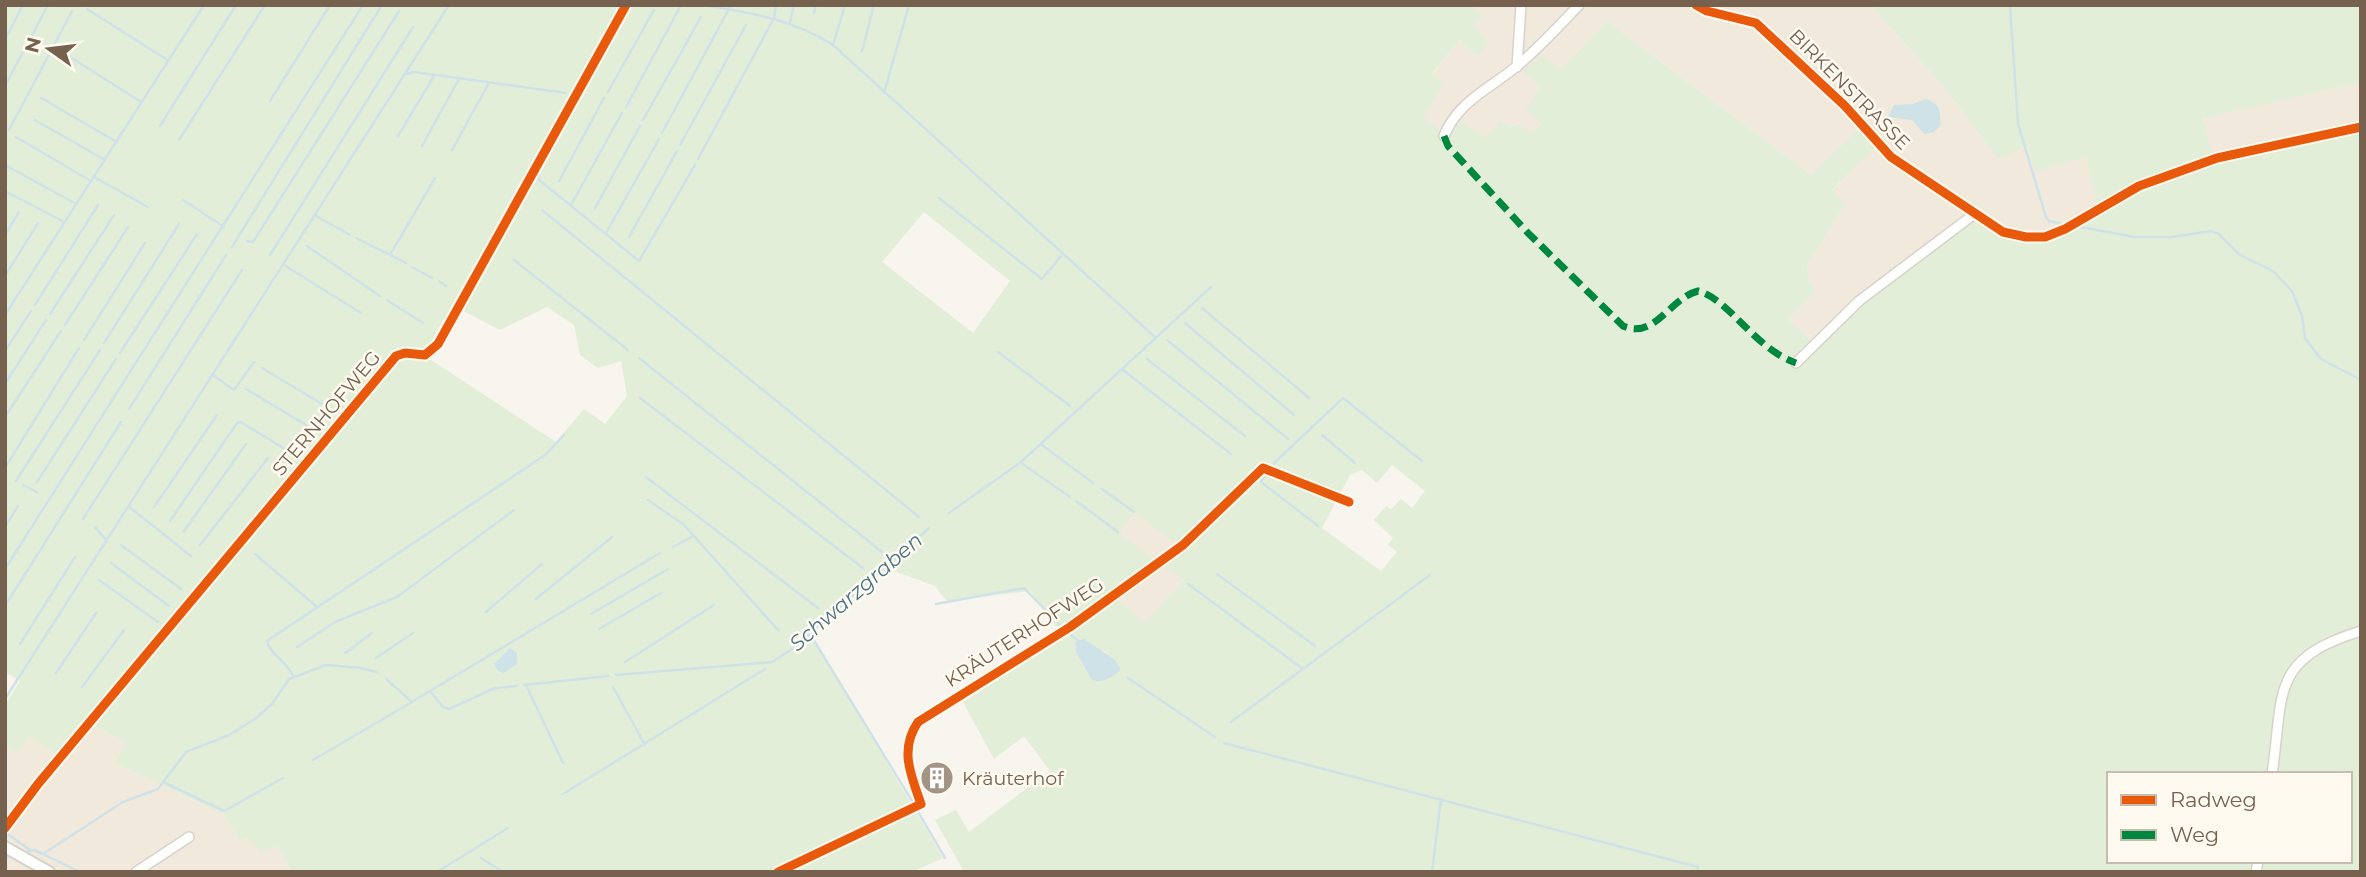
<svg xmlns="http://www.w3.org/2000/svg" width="2366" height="877" viewBox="0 0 2366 877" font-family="Montserrat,sans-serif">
	<rect width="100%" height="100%" fill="#f8f5ee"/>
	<path fill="#f0e9dc" d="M1471,5H1870L1943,86L1998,159L2028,145L2035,171L2086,156L2097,204L2048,232H2023L1963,220L1813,341L1788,320L1815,292L1810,284L1807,265L1846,203L1832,191L1874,148L1860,129L1811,175L1607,21L1561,69L1523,71L1540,87L1541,123L1534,133L1517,123L1485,139L1456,120L1443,131L1422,119L1443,83L1432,75L1459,41L1477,56Z
		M2361,83V121L2211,154L2203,117Z
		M1134,513L1183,548L1184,580L1145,623L1110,594L1119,534Z
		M95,726L125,742L115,763L224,815L239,841L248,838L278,846L291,872H5V746L17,753L29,735Z"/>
	<path fill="#e3eed9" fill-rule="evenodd" d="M5,5H1471L1482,15L1474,27L1489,43L1477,56L1459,41L1432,74L1444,83L1423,118L1442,131L1456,119L1485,138L1500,121L1510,127L1517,123L1534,133L1541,123L1526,110L1540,87L1522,71L1541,55L1561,69L1607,21L1811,175L1860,128L1875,148L1832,190L1846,203L1807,265L1810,284L1815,292L1788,320L1813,341L1973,208C2026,245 2046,237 2097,204L2086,157L2035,172L2028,146L1998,159L1943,86L1870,5H2361V83L2203,118L2212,154L2361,121V872H964L935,820L956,810L969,832L1050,771L1024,736L994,759L963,702L1063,636L1030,591L946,601L935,586L888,569L810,632L943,858L912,872H291L278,846L260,852L248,838L239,841L224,815L115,763L125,742L95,726L62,758L29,736L17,753L5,746V705L20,681L5,672ZM924,212L1010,281L973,333L882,262ZM452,305L500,330L547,307L574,325L580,355L598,368L621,361L627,396L605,424L584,409L556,442L416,350L428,347ZM1392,465L1425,491L1412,508L1401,499L1391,509L1386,506L1374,520L1393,538L1388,545L1397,552L1381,571L1322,528L1350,475L1362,470L1377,483ZM1134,513L1182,548L1161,563L1184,580L1145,622L1110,594L1157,561L1119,534ZM1075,642L1105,652L1121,669L1109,678L1091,679L1076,652ZM2109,774H2350V861H2109Z"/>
	<path fill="#cfe2e8" d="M1926,99C1941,104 1941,113 1940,126L1934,132L1924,134L1912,120L1888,117L1894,105L1913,104Z
		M1084,639L1114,659L1121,669C1114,677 1101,685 1091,679L1076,652L1075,642Z
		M510,648L517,653V664L504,673L498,671L494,664Z"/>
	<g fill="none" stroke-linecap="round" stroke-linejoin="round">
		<path stroke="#cfe2e8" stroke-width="2.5" d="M704,5C750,13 793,19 833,45L1156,338
			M2010,5L2018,124L2046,217L2049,221L2068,225
			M87,9L169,61
			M814,13L816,5
			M790,22L794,5
			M5,40L23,5
			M833,45L845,5
			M862,51L874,5
			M64,53L141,102
			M594,73L632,5
			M407,74L414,72L566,93
			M5,86L48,5
			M608,92L654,10
			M884,93L909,5
			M41,98L117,142
			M270,101L330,5
			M626,107L681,5
			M35,120L105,160
			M643,120L701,17
			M160,126L236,5
			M9,130L72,11
			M662,133L731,5
			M398,136L434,76
			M16,137L91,181
			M179,140L265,5
			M554,144L584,90
			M680,145L746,25
			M422,146L459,79
			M452,150L489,83
			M698,159L774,18L776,5
			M5,165L76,204
			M538,172V179L639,261L695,165
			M94,177L148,207
			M559,181L604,98
			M5,191L64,222
			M939,198L1042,279L1061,256
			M183,200L224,227
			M571,205L622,113
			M595,208L640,126
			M542,210L919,517
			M316,216L350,235
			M2075,226L2135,237H2172L2211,231L2219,234L2240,255L2273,271L2292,291L2302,316L2305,338L2321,359L2361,380
			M606,233L659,139
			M5,235L19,212
			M629,237L677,151
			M356,238L406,263
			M247,241L253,242L399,11
			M307,246L380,296
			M232,247L380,8
			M270,255L413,27
			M390,255L435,178
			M514,260L628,350
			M284,265L361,313
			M412,267L432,278
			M5,276L38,223
			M439,281L446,286
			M387,300L423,323
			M35,305L98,205
			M1202,308L1309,398
			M50,314L114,215
			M5,315L204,5
			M1185,323L1294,415
			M65,325L128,227
			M84,340L145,243
			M1167,340L1288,439
			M104,343L179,224
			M5,351L31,311
			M998,352L1070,406
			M120,353L197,234
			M639,358L882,552
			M1147,359L1245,436
			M262,368L322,404
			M1123,370L1231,454
			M213,375L234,390L254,362
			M5,384L46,320
			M246,389L306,425
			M640,398L863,568
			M129,409L226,255
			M5,417L61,331
			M1322,435L1355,463
			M1042,445L1093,483
			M1021,463L1070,497
			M1272,465L1343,398L1422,461
			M5,468L79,348
			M1265,474L1261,482L1318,526
			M646,477L818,608
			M16,481L100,350
			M37,482L116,359
			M23,485L37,492
			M1102,489L1134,512
			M648,500L684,525L779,631
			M1076,501L1118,532
			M128,506L191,556
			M154,507L217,415
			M949,513L1021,462L1211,287
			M83,519L242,270
			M170,521L237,423L241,422L285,449
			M5,527L18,506
			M95,527L107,541
			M184,531L246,444
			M121,545L181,589
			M200,545L268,458
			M673,547L693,536
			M255,554L316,606
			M111,563L169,606
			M5,569L363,5
			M1217,574L1315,646
			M99,580L158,622
			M1188,584L1303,669
			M536,599L612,537
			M936,604L1024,588L1062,627
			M5,606L121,422
			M486,612L542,564
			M591,614L668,569
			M599,629L661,593
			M810,634L912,801
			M1070,634L1080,642
			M20,644L75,557
			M297,647L335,622L397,597L514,510
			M345,653L372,633
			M376,658L413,633
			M625,662L714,605
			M56,673L96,613
			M616,675L772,662L795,647L929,528
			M293,676C288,662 269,654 267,641L545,455L564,435
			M1128,678L1215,737
			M386,679L412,702L430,691L443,707L449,709L495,688L517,686
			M524,685L608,676
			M526,685L563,763
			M82,687L124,630
			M613,687L645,745
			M430,691L660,553
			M5,699L449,5
			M1231,722L1430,575
			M1224,743L1698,867L1697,872
			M313,760L412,702
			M165,783L224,811L283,778
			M563,794L765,669
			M917,810L945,858
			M6,833L30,850
			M26,852L34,850L43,854L123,802L158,789L186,752L229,735L255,719L272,704L289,679L326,665L361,668L376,672
			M45,855L80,872
			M481,858L503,872
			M5,859L7,858
			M462,871L464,872
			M437,872L508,828
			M1432,872L1441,799"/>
		<defs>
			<path id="minor" d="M1696,5L1707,11L1756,23L1845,106L1891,157L2003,232L2026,237H2045L2065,229L2139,186L2217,158L2361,127
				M1517,67L1521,5
				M1444,136C1458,101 1491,88 1517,66C1540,47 1559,26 1579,5
				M1796,363L1859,301L1973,215
				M2272,774C2284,694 2269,659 2361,631
				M5,828L38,784L396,356L405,353L425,355L438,344L626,5
				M136,872L189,837
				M778,872L921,804C911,775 899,750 918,722L1070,627L1183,545L1263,468L1349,502
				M2256,872L2258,861"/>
			<path id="tertiary" d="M5,847L49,872"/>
		</defs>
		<use href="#minor" stroke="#d7d2cc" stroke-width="12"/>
		<use href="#tertiary" stroke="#d7d2cc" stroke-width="14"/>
		<use href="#minor" stroke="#fefefc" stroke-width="9"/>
		<use href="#tertiary" stroke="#fefefc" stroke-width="10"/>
		<path stroke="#00873e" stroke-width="7" stroke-dasharray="14 7" stroke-linecap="butt" d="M1444,136L1448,146L1528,233L1623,326C1655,340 1670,298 1698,291C1729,299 1755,349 1796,363"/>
		<defs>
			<path id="cycleway" d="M1696,5L1707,11L1756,23L1845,106L1891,157L2003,232L2026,237H2045L2065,229L2139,186L2217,158L2361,127
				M5,828L38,784L396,356L405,353L425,355L438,344L626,5
				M778,872L921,804C911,775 899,750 918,722L1070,627L1183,545L1263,468L1349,502"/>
		</defs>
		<use href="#cycleway" stroke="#fefaf0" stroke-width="13"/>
		<use href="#cycleway" stroke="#e8590c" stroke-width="9"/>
	</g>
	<defs>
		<symbol id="building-disc" viewBox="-11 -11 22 22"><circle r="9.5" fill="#a39586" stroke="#fefaf0"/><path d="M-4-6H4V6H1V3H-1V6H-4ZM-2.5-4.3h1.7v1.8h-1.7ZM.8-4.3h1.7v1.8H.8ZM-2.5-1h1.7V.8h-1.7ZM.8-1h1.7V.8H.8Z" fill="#fff"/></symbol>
	</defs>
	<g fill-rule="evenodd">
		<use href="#building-disc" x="918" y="759" width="38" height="38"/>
	</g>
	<g text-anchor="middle" stroke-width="5" stroke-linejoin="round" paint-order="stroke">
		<g font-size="19" fill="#75614e" stroke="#fefaf0">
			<text transform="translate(1850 89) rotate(45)" y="7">BIRKENSTRASSE</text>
			<text transform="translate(326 413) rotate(-50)" y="7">STERNHOFWEG</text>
			<text transform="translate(1024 632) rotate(-33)" y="7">KRÄUTERHOFWEG</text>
		</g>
		<g font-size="19" fill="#75614e" stroke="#fefaf0" text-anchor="start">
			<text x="962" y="785">Kräuterhof</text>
		</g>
		<g font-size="21" font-style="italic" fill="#487487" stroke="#fefaf0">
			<text transform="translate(856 592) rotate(-41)" y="7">Schwarzgraben</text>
		</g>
	</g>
	<rect width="2366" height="877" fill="none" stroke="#75614e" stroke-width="14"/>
	<rect x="2107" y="772" width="245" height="91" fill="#fefaf0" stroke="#c7bdaf" stroke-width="2"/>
	<rect x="2121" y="795" width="35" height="10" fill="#e8590c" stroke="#c7bdaf" stroke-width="2"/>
	<text x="2170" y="807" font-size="21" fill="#75614e">Radweg</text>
	<rect x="2121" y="830" width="35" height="10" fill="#00873e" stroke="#c7bdaf" stroke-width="2"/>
	<text x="2170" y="842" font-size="21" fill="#75614e">Weg</text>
	<g transform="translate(49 49) rotate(284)" stroke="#fefaf0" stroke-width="5" paint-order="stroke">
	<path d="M0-5L12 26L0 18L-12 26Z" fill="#75614e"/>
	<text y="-10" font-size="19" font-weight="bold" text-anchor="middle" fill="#75614e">N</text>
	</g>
</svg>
